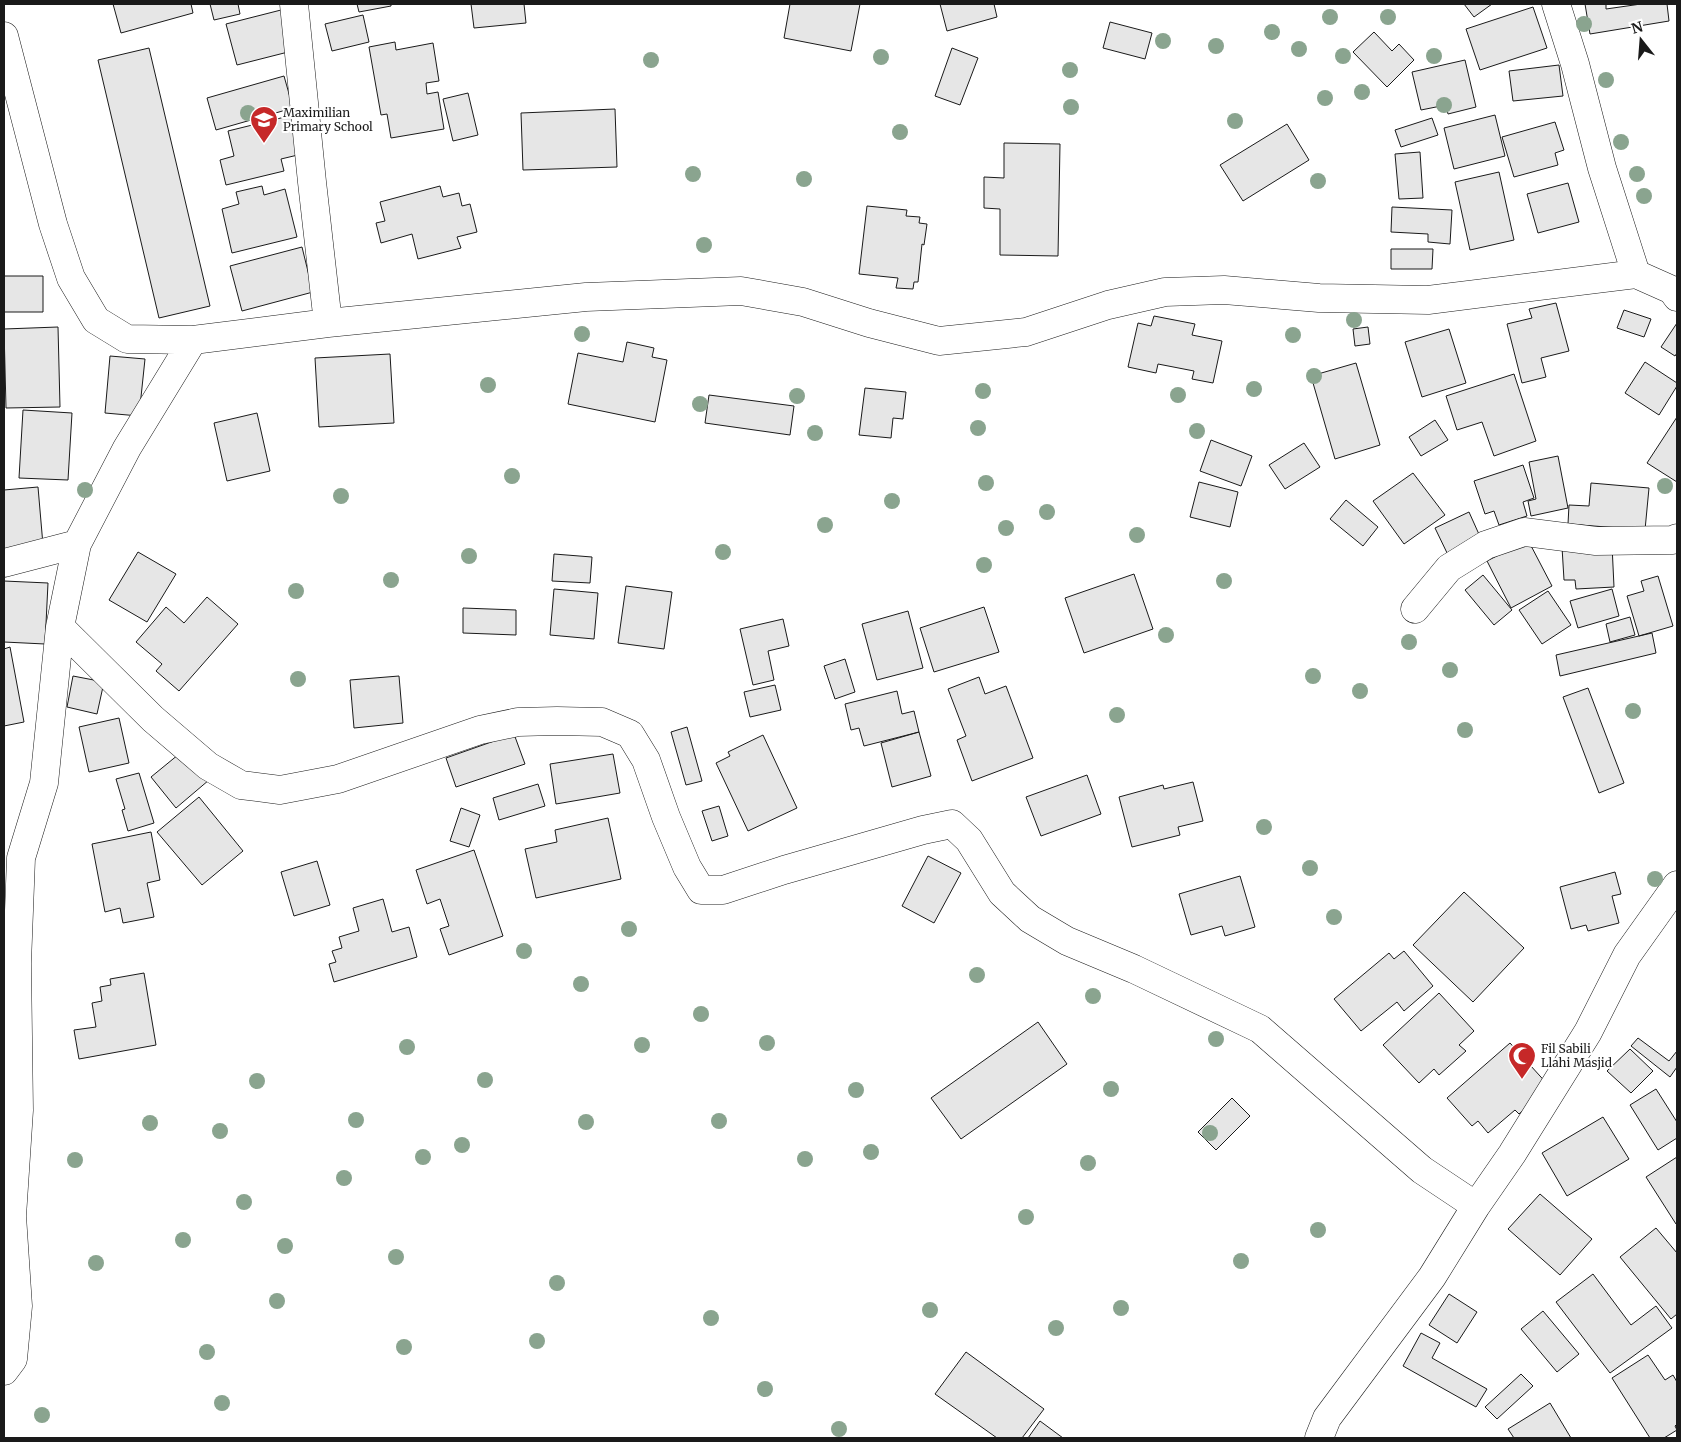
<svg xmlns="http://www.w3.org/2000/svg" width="1681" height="1442" viewBox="0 0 1681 1442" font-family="Merriweather,serif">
	<rect width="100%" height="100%" fill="#fff"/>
	<path fill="#e6e6e6" stroke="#1a1a1a" d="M113,4H191L193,13L121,33Z
		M210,4H238L240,14L214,20Z
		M357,4H391V6L359,12Z
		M471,4H524L526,23L474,28Z
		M790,4H860L851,51L784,38Z
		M940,4H994L997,17L947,31Z
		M1464,4H1492L1474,17Z
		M1585,4H1606V9L1641,4H1667L1669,21L1590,34Z
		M1533,7L1547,48L1480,70L1466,29Z
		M281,10L292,51L237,65L226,24Z
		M363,15L369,42L332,51L325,24Z
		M1110,22L1152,33L1145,59L1103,48Z
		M1374,32L1392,51L1399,44L1414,60L1387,87L1353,52Z
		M395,42L396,50L433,43L439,81L426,83L427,94L438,92L444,129L391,138L387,114L381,115L369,47Z
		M149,48L210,306L159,318L98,60Z
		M952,48L978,58L960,105L935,96Z
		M1465,60L1476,107L1448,114L1446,105L1421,110L1412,72Z
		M1559,65L1563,96L1513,101L1509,71Z
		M284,76L293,108L216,130L207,98Z
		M468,93L478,135L453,141L443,99Z
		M615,109L617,167L523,170L521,113Z
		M293,115L302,154L281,159L284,171L226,185L220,160L234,156L228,131Z
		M1495,115L1505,156L1454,169L1444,128Z
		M1432,118L1438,135L1401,147L1395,130Z
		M1555,122L1564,150L1555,153L1558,165L1514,177L1502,137Z
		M1287,124L1309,160L1243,201L1220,165Z
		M1004,143L1060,144L1058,256L1000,255V209L984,208V177L1004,178Z
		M1420,152L1423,198L1399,199L1395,154Z
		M1499,172L1514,240L1470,250L1455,182Z
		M1568,183L1579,222L1538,233L1527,194Z
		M262,186L264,195L285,189L297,237L232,253L222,209L239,204L236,192Z
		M440,186L443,197L459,193L462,206L470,204L477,232L457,237L461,248L418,259L412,234L381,243L376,223L385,221L380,202Z
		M867,206L907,210L906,216L920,217L919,223L927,224L924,245L922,244L918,282H914L913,289L896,288L898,278L859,274Z
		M1392,207L1452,210L1450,244L1428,242V234L1391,232Z
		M302,247L313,292L242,311L230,266Z
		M1391,249H1433L1432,269H1391Z
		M4,276H43V312H4Z
		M1556,303L1569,351L1541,358L1546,377L1522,383L1507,324L1532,318L1529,309Z
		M1624,310L1651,319L1644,337L1617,328Z
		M1154,316L1195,324L1192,335L1222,341L1213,383L1192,379L1194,371L1158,364L1156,373L1128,367L1138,323L1151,326Z
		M1677,323V353L1675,356L1661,347Z
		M58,327L60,407L6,408L4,329Z
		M1368,327L1370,344L1355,346L1353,329Z
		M1449,329L1466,383L1422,397L1405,342Z
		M627,342L654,348L652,357L667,360L655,422L568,404L578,353L623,362Z
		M390,354L394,423L319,427L315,358Z
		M110,356L145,359L139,416L105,413Z
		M1645,362L1677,383V386L1659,415L1625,393Z
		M1356,363L1380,445L1335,459L1311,376Z
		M1514,374L1536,441L1494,456L1482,422L1457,430L1446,396Z
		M865,388L906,392L903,419L893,418L891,438L859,435Z
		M709,395L794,406L790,435L705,423Z
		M23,410L72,413L68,480L19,478Z
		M257,413L270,471L227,481L214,423Z
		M1677,417V482L1647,463Z
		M1435,420L1448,440L1421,456L1409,437Z
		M1211,440L1252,456L1241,486L1200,471Z
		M1304,443L1320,467L1285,489L1269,465Z
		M1558,456L1568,508L1531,516L1528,501L1536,499L1529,462Z
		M1523,465L1534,498L1523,502L1527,516L1499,525L1494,511L1485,514L1474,481Z
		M1413,473L1445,515L1404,544L1373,501Z
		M1199,482L1238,492L1230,527L1190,517Z
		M1591,483L1649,488L1645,530L1568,524L1569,505L1589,506Z
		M38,487L43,545L4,549V490Z
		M1346,500L1378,527L1363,546L1330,519Z
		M1469,512L1482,541L1449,557L1435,528Z
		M1528,540L1552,586L1511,608L1487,561Z
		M1612,545L1614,587L1576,589L1575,580H1564L1562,547Z
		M138,552L176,574L147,622L109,600Z
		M554,554L592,557L590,583L552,581Z
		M1134,574L1153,629L1084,653L1065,598Z
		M1483,575L1512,610L1494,625L1465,590Z
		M1658,576L1673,626L1639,636L1627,596L1644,591L1641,581Z
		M4,581L48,583L45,644L4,642Z
		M626,586L672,592L664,649L618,643Z
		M554,589L598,593L594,639L550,635Z
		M1612,589L1619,616L1578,628L1570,601Z
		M1548,591L1571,625L1542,644L1519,610Z
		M207,597L238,624L179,691L156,671L162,664L136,642L166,607L184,623Z
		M984,607L999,652L934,672L920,628Z
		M463,608L516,610V635L463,633Z
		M908,611L923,668L877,680L862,624Z
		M1630,617L1635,635L1610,642L1606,624Z
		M783,619L789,646L768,651L774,680L753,685L740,629Z
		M1652,633L1656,653L1560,676L1556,655Z
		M10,647L24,722L4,726V649Z
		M845,659L855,692L835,699L824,666Z
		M73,676L104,682L97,714L67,707Z
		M399,676L403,723L354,728L350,680Z
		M979,677L985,694L1006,686L1033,758L972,781L957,740L966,736L948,689Z
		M775,685L781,710L750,717L744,692Z
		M1588,688L1624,783L1599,793L1563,697Z
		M897,691L902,714L914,711L919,732L864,746L859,728L851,730L845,704Z
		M119,718L129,763L89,772L79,727Z
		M687,727L702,781L686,785L671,732Z
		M919,732L931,776L892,787L881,743Z
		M514,734L525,764L456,787L446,758Z
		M763,735L797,808L748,831L716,763L730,756L728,752Z
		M184,750L209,780L176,808L151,777Z
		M613,754L620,793L556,804L550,764Z
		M139,773L154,823L128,831L122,810L125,809L116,779Z
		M1087,775L1101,814L1041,836L1026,797Z
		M1193,782L1203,821L1178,827L1180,835L1132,847L1119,797L1163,785L1164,789Z
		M538,784L545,806L499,820L493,798Z
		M199,797L243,851L202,885L157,832Z
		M719,806L728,836L712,841L702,811Z
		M461,808L480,815L469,847L450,841Z
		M608,818L621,879L536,898L525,849L557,842L555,830Z
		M151,832L160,880L147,883L154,917L123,923L120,908L105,912L92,844Z
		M474,850L503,936L449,955L440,929L449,926L440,899L427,904L416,870Z
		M928,856L961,873L934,923L902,906Z
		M317,861L330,905L294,916L281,872Z
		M1615,872L1621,894L1612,896L1619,923L1588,931L1586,925L1571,929L1560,887Z
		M1240,876L1255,927L1225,936L1222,926L1191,935L1179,894Z
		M1464,892L1524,948L1473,1002L1413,945Z
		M383,899L392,932L409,927L417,957L334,982L329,964L336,962L332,951L342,948L339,937L359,931L353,908Z
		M1404,951L1433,986L1404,1011L1397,1002L1361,1031L1334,999L1389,953L1394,959Z
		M144,973L156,1045L79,1059L74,1030L96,1027L92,1003L102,1001L100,987L111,985L110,979Z
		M1439,993L1474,1031L1459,1045L1466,1051L1439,1075L1434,1069L1419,1083L1383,1045Z
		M1038,1022L1067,1064L961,1139L931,1098Z
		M1638,1038L1669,1061L1677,1051V1067L1670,1077L1631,1046Z
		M1510,1043L1550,1087L1519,1114L1515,1110L1488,1133L1478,1121L1472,1126L1447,1098Z
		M1630,1049L1653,1071L1631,1093L1607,1071Z
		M1656,1089L1677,1122V1138L1658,1150L1630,1105Z
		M1232,1098L1250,1116L1216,1150L1198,1132Z
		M1603,1117L1629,1159L1567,1196L1542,1153Z
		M1677,1157V1224H1676L1646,1177Z
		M1540,1194L1592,1239L1560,1275L1508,1229Z
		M1656,1228L1677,1253V1314L1671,1319L1620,1257Z
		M1593,1274L1631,1325L1656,1306L1672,1328L1610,1373L1556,1302Z
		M1449,1294L1477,1312L1457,1343L1429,1325Z
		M1543,1311L1579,1354L1557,1372L1521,1329Z
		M1421,1333L1440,1343L1432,1358L1487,1389L1476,1407L1403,1366Z
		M966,1352L1044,1409L1022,1438H997L935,1394Z
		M1648,1355L1665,1380L1673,1375L1677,1382V1424L1675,1426L1677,1430L1664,1438H1650L1612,1378Z
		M1521,1374L1533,1386L1497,1419L1485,1407Z
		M1550,1403L1571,1438H1514L1508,1429Z
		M1040,1421L1063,1438H1028Z"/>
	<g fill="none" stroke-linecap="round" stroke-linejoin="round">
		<defs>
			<path id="minor" d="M294,4L312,182L328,323
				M1556,4L1575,64L1602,168L1636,274
				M4,36L53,224L71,278L96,320L127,339L193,340L328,323L586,297L741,291L803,302L869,323L939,341L1026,332L1108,305L1165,292L1224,290L1319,298L1428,300L1636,274L1672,290L1677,297
				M4,563L77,544
				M1415,609L1449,568L1486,545L1524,532L1596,541L1673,540L1677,538
				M60,627L153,719L208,766L241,785L280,790L338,779L480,730L518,722L557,721L602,722L630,734L646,760L666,817L687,867L701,890H723L784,870L923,830L952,824L969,840L1002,893L1030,919L1067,941L1134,969L1260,1029L1422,1170L1476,1206
				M4,1371L13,1359L18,1306L12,1216L19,1110L17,963L21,858L44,783L60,627L77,544L127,448L193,340
				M1319,1438L1327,1418L1432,1277L1476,1206L1512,1154L1588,1032L1627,955L1677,885"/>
		</defs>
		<use href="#minor" stroke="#1a1a1a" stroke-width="29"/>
		<use href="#minor" stroke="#fff" stroke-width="28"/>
	</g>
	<g fill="#8aa48f">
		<circle cx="1330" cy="17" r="8"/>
		<circle cx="1388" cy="17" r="8"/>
		<circle cx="1584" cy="24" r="8"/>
		<circle cx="1272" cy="32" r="8"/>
		<circle cx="1163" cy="41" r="8"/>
		<circle cx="1216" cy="46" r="8"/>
		<circle cx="1299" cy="49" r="8"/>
		<circle cx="1343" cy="56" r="8"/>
		<circle cx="1434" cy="56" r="8"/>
		<circle cx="881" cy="57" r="8"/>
		<circle cx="651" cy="60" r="8"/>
		<circle cx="1070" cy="70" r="8"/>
		<circle cx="1606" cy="80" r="8"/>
		<circle cx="1362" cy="92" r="8"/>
		<circle cx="1325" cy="98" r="8"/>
		<circle cx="1444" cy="105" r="8"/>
		<circle cx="1071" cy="107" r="8"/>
		<circle cx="248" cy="113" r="8"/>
		<circle cx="1235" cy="121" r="8"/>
		<circle cx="900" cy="132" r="8"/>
		<circle cx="1621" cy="142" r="8"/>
		<circle cx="693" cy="174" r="8"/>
		<circle cx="1637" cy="174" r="8"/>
		<circle cx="804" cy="179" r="8"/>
		<circle cx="1318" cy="181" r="8"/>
		<circle cx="1644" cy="196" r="8"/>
		<circle cx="704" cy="245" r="8"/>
		<circle cx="1354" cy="320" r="8"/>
		<circle cx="582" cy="334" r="8"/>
		<circle cx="1293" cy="335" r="8"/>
		<circle cx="1314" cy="376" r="8"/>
		<circle cx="488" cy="385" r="8"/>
		<circle cx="1254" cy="389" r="8"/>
		<circle cx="983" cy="391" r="8"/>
		<circle cx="1178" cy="395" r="8"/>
		<circle cx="797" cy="396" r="8"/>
		<circle cx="700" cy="404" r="8"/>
		<circle cx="978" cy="428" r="8"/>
		<circle cx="1197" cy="431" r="8"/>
		<circle cx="815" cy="433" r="8"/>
		<circle cx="512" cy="476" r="8"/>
		<circle cx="986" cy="483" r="8"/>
		<circle cx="1665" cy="486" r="8"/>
		<circle cx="85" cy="490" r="8"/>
		<circle cx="341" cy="496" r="8"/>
		<circle cx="892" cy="501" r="8"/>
		<circle cx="1047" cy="512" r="8"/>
		<circle cx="825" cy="525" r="8"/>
		<circle cx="1006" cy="528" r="8"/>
		<circle cx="1137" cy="535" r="8"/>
		<circle cx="723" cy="552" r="8"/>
		<circle cx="469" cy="556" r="8"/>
		<circle cx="984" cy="565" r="8"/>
		<circle cx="391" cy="580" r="8"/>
		<circle cx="1224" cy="581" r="8"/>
		<circle cx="296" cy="591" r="8"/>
		<circle cx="1166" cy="635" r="8"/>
		<circle cx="1409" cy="642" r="8"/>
		<circle cx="1450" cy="670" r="8"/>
		<circle cx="1313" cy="676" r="8"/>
		<circle cx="298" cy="679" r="8"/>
		<circle cx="1360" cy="691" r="8"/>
		<circle cx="1633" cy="711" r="8"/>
		<circle cx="1117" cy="715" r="8"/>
		<circle cx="1465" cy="730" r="8"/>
		<circle cx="1264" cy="827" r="8"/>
		<circle cx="1310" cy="868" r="8"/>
		<circle cx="1655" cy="879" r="8"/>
		<circle cx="1334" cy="917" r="8"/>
		<circle cx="629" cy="929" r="8"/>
		<circle cx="524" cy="951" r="8"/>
		<circle cx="977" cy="975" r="8"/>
		<circle cx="581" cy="984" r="8"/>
		<circle cx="1093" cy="996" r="8"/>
		<circle cx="701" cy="1014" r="8"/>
		<circle cx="1216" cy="1039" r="8"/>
		<circle cx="767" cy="1043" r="8"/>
		<circle cx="642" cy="1045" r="8"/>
		<circle cx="407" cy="1047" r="8"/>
		<circle cx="485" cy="1080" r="8"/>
		<circle cx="257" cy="1081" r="8"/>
		<circle cx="1111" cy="1089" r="8"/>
		<circle cx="856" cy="1090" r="8"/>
		<circle cx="356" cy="1120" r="8"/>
		<circle cx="719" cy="1121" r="8"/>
		<circle cx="586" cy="1122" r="8"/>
		<circle cx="150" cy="1123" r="8"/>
		<circle cx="220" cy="1131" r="8"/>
		<circle cx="1210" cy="1133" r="8"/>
		<circle cx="462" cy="1145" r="8"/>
		<circle cx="871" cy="1152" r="8"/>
		<circle cx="423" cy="1157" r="8"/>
		<circle cx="805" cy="1159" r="8"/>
		<circle cx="75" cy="1160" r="8"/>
		<circle cx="1088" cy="1163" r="8"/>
		<circle cx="344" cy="1178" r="8"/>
		<circle cx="244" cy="1202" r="8"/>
		<circle cx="1026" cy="1217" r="8"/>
		<circle cx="1318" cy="1230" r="8"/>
		<circle cx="183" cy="1240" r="8"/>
		<circle cx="285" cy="1246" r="8"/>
		<circle cx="396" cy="1257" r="8"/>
		<circle cx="1241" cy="1261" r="8"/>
		<circle cx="96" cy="1263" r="8"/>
		<circle cx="557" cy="1283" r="8"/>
		<circle cx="277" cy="1301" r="8"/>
		<circle cx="1121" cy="1308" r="8"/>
		<circle cx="930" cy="1310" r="8"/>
		<circle cx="711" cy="1318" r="8"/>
		<circle cx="1056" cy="1328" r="8"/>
		<circle cx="537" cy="1341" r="8"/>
		<circle cx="404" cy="1347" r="8"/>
		<circle cx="207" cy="1352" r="8"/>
		<circle cx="765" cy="1389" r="8"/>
		<circle cx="222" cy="1403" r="8"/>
		<circle cx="42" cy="1415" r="8"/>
		<circle cx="839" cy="1429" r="8"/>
	</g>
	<defs>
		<symbol id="school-pin" viewBox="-11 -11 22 30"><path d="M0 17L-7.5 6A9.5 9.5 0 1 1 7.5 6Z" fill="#c62828" stroke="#fff"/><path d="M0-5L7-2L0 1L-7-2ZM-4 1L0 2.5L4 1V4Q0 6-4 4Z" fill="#fff"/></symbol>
		<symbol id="mosque-pin" viewBox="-11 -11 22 30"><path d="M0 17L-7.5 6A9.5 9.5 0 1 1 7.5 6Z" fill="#c62828" stroke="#fff"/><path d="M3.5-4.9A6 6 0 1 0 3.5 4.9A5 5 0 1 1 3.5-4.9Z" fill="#fff"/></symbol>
	</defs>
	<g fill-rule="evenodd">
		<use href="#school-pin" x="248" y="104" width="32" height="43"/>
		<use href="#mosque-pin" x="1506" y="1040" width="32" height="43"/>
	</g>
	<g text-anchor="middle" stroke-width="4" stroke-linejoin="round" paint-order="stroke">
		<g font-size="12" fill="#1a1a1a" stroke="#fff" text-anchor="start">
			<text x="283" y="117">Maximilian<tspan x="283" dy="14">Primary School</tspan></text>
			<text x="1541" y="1053">Fil Sabili<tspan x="1541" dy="14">Llahi Masjid</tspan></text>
		</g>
	</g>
	<rect width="1681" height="1442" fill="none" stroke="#1a1a1a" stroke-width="10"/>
	<g transform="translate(1641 40) rotate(343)" stroke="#ffffff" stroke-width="4" paint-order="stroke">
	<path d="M0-4L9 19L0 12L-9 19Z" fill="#1a1a1a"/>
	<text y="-8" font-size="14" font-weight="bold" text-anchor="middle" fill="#1a1a1a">N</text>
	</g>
</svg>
